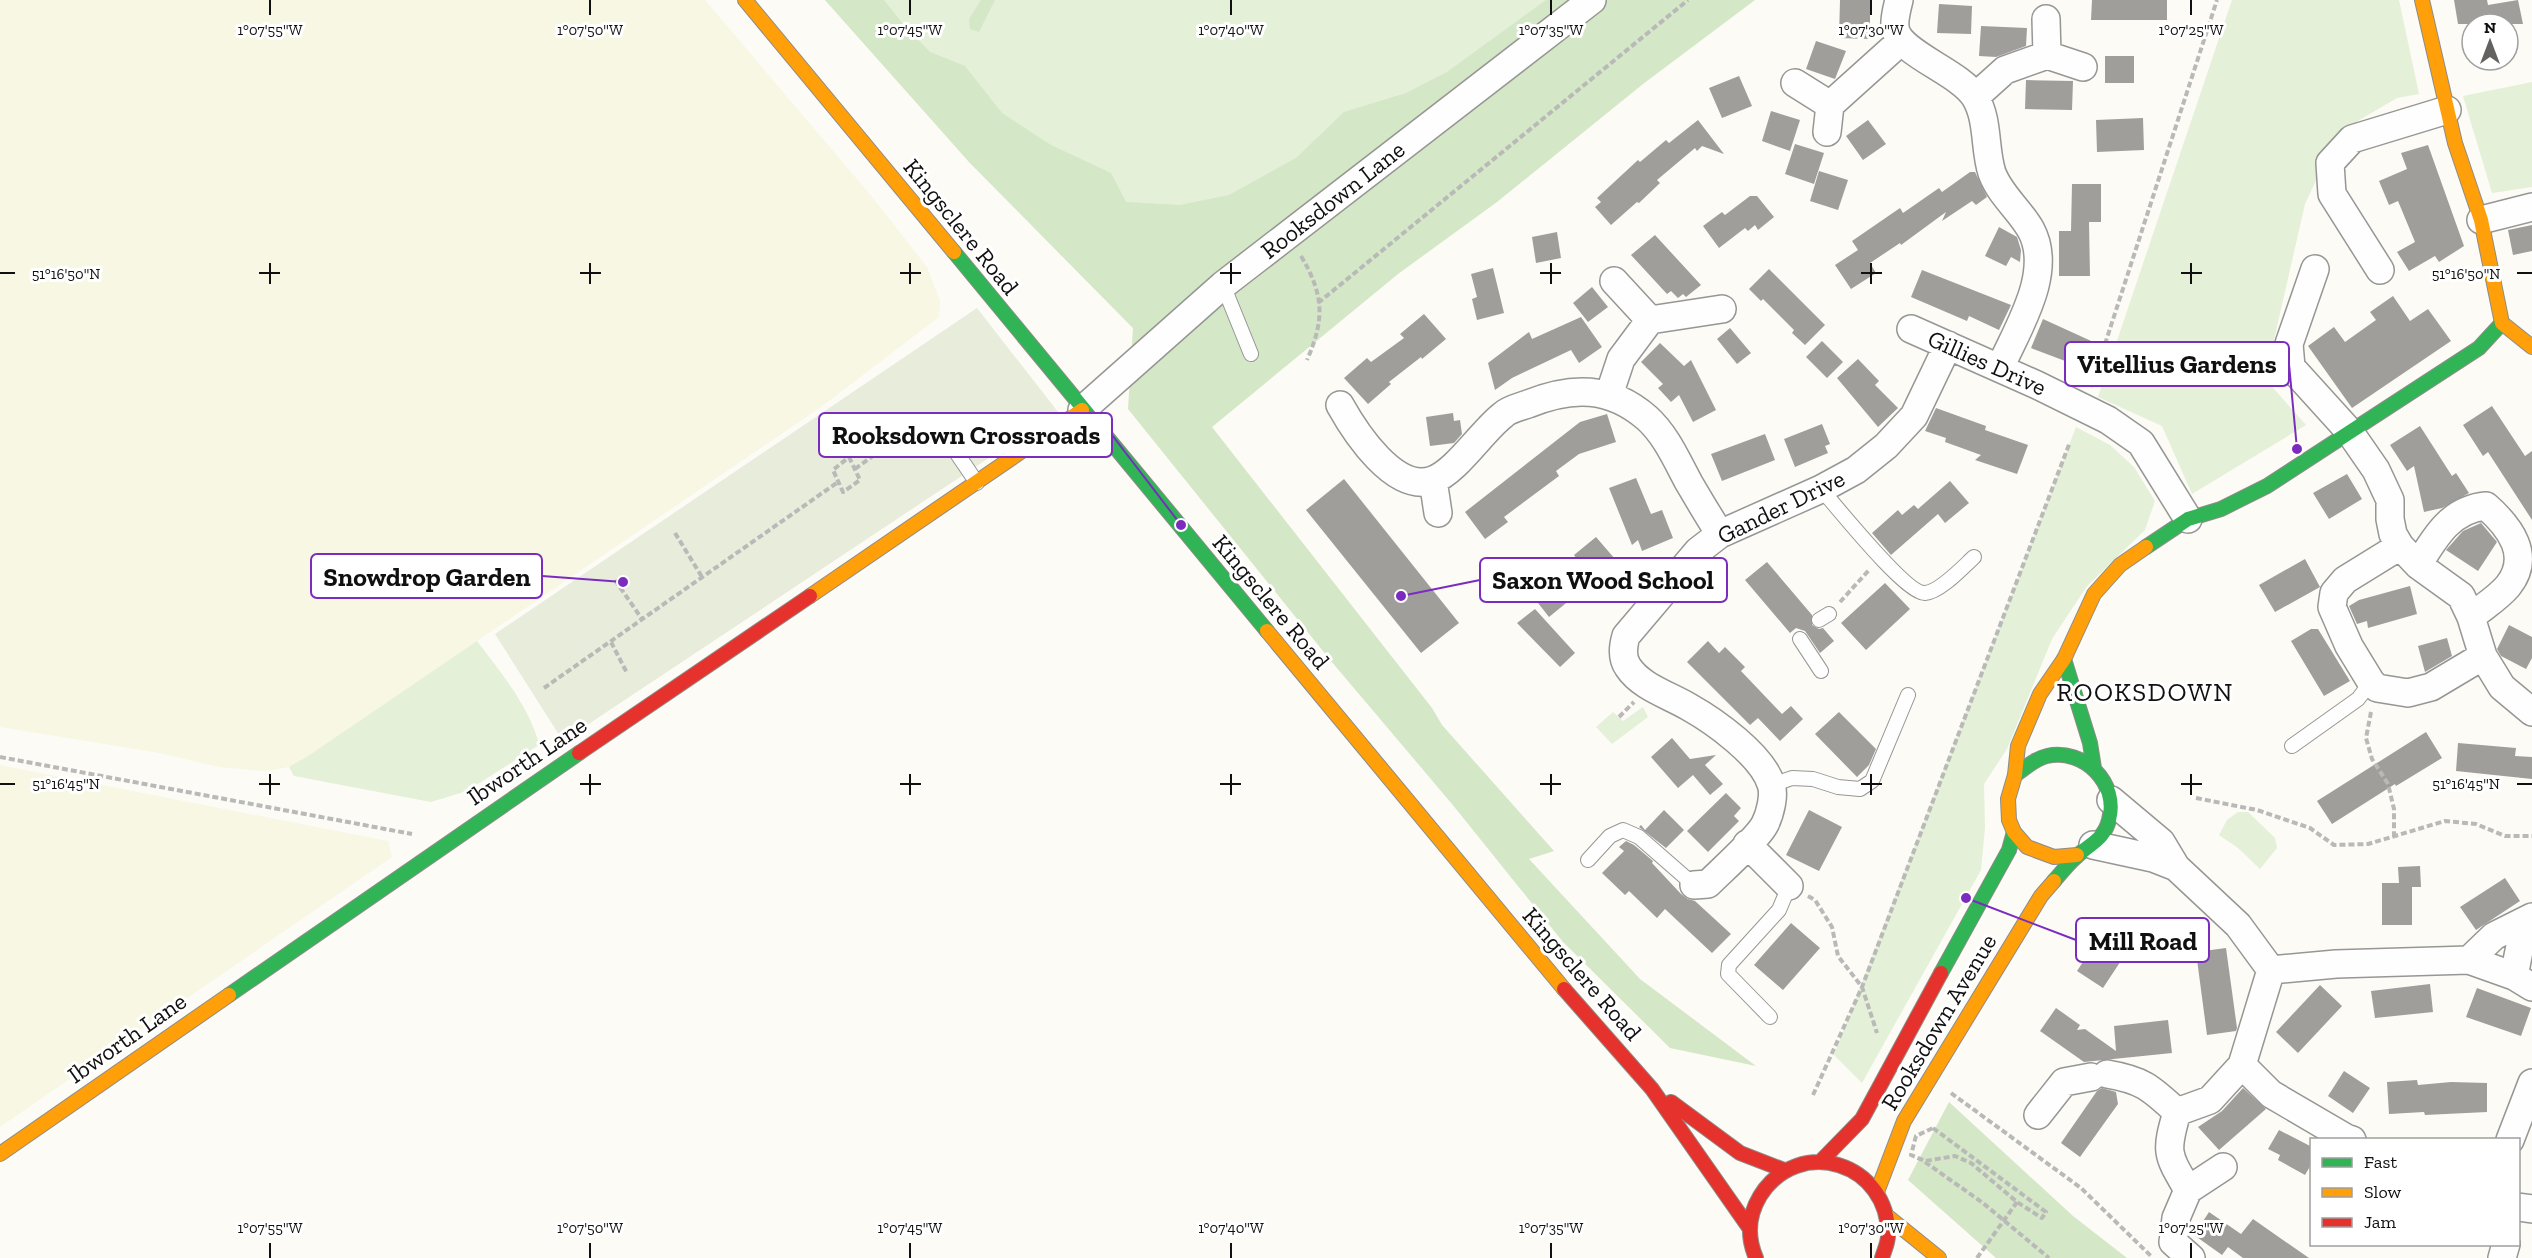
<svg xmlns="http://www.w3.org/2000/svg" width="2532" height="1258" viewBox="0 0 2532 1258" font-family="'Zilla Slab',serif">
	<rect width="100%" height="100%" fill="#fcfbf6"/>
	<path fill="#f7f7e4" d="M0,0H705L873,198L927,267L940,301L939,317L821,407L308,756L289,767L266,771L219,767L154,752L0,727Z
		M0,765L388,841L392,857L0,1127Z"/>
	<path fill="#e4f0d8" d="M825,0H1566L1133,328L970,163Z
		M2232,0H2399L2419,94L2397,98L2339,132L2305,204L2265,379L2306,425L2192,494L2162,426L2098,397Z
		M2532,82V187L2492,193L2463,96Z
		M2076,427L2110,445L2134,467L2155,501L2145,530L2087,586L2052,639L2007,749L1984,784L1985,828L1981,870L1862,1083L1834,1055Z
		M477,641C499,670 531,709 539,745L467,791L431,802L294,776L289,767L308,756Z
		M1643,707L1648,717L1612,744L1596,727L1613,712L1623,721Z
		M2238,812H2248L2275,838L2277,848L2260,869L2238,848L2219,835L2227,820Z"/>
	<path fill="#d4e7c6" d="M825,0H884L903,24L930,52L965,66L1002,113L1051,145L1111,173L1126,202L1180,205L1229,195L1296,158L1344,112L1406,93L1447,72L1546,0H1755L1643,84L1497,202L1398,274L1212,427L1432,708L1442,725L1554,851L1529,859L1640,979L1756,1066L1670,1048L1563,942L1452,804L1331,661L1128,409L1133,328L970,163Z
		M981,0H995L979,32L970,29L969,19Z
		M1949,1102L2073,1216L2127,1258H1996L1908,1180Z"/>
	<path fill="#e7ecdb" d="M977,308L1058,412L563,741L495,634Z"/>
	<path fill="#a09e9b" d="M1840,0H1870V39L1839,38Z
		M2092,0H2167V20H2091Z
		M2454,0H2487L2488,5L2518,0L2523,24H2458Z
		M1939,4L1972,6L1971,34L1937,33Z
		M1981,26L2027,28L2026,46L1996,57L1979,56Z
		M1816,41L1846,51L1835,79L1806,69Z
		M2105,56H2134V83H2105Z
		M1739,76L1752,106L1722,118L1709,88Z
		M2026,80L2073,81L2072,110L2025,109Z
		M1771,111L1800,120L1790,151L1762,141Z
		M2143,118L2144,150L2097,152L2096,120Z
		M1698,120L1724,154L1702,146L1697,151L1695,148L1657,180L1660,183L1639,203L1637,202L1611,225L1595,207L1601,202L1597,198L1638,160L1640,162L1666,140L1669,143Z
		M1868,120L1886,144L1863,160L1846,136Z
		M1795,144L1824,153L1814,184L1785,174Z
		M2428,145L2464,246L2439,262L2435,256L2409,271L2397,252L2415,242L2398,201L2389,205L2379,181L2407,169L2401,153Z
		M1819,171L1848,180L1838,210L1810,201Z
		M1970,172H1975L1987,197L1976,205L1972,201L1942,221L1946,212L1901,245L1900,243L1870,263L1876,273L1851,289L1835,265L1858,250L1852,241L1900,208L1903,213L1939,188L1942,192Z
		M2072,184H2101V222H2089L2090,276H2059V231H2071Z
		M1750,196H1757L1774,217L1758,230L1755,225L1748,231L1745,228L1719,248L1703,226L1722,212L1725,215Z
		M2532,225V251L2513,255L2508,230Z
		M1999,227L2017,237L2021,250L2020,262L2011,257L2006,266L1985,256Z
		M1557,232L1561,258L1536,263L1532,237Z
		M1655,235L1701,285L1686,297L1683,294L1678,298L1671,291L1667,294L1631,255Z
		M1493,268L1504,313L1477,320L1472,299L1477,297L1471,274Z
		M1769,269L1825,325L1805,345L1792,333L1794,330L1763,299L1761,301L1749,289Z
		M1922,270L2011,305L1999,330L1969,316L1967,321L1911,297Z
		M1592,287L1608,307L1588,322L1573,303Z
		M2393,296L2410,321L2428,309L2451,341L2352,408L2308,346L2334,327L2345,342L2376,320L2370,312Z
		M1424,314L1446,339L1422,359L1421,357L1389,382L1391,384L1368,404L1344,378L1367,358L1371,362L1404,338L1400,334Z
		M1581,317L1602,347L1579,363L1571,350L1512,378L1495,390L1488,363L1529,332L1532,339Z
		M2043,319L2100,345L2089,370L2031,348Z
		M1730,328L1751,353L1737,364L1717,339Z
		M1822,341L1843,362L1827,378L1806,357Z
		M1660,343L1684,366L1691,360L1716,410L1693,422L1679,395L1671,402L1658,388L1663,384L1641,362Z
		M1858,359L1879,381L1875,385L1898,408L1878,427L1837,378Z
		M2492,406L2525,456L2532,451V520L2488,452L2483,456L2463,425Z
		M1936,408L1986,426L1985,430L2028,445L2017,474L1975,460L1981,455L1945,442L1946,438L1925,431Z
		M1453,413L1454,421L1460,420L1462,434L1454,443L1430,446L1426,417Z
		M1607,414L1616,442L1579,454L1556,471L1559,476L1504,517L1508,522L1485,539L1465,512L1580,422Z
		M1822,424L1830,444L1825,446L1828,453L1795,467L1784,439Z
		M2420,426L2452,476L2456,473L2469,493L2442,508L2424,512L2414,466L2407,471L2390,445Z
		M1765,434L1775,460L1722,481L1711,454Z
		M2347,474L2362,499L2329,519L2313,493Z
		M1636,478L1651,514L1662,510L1673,538L1642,551L1638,540L1632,545L1609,488Z
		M1344,479L1459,623L1421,653L1306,510Z
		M1950,481L1969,503L1945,523L1938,514L1891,555L1872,533L1898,510L1902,515L1914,505L1918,509Z
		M2481,523L2497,542L2478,571L2446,550L2463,531Z
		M1596,537L1615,559L1596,575L1598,577L1549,617L1531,594L1576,558L1574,555Z
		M2305,559L2320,587L2275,612L2259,585Z
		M1767,562L1812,615V625L1819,629L1823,628L1834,641L1820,653L1805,631L1796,628L1790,633L1745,580Z
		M1885,583L1910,609L1866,650L1841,623Z
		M2410,586L2417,614L2368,628L2367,621L2357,624L2349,606L2359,600Z
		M1535,609L1575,653L1560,667L1517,623Z
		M2509,625L2532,637V658L2526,669L2501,656L2497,649Z
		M2311,629H2318L2350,681L2324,696L2291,641Z
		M2447,638L2452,656L2425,672L2418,646Z
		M1708,641L1719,653L1725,647L1745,667L1741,671L1782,714L1791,706L1803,719L1780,741L1758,718L1750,725L1687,662Z
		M1839,712L1876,749L1869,765L1857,777L1815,734Z
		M2426,732L2442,758L2396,786L2395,784L2332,824L2317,801Z
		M1672,738L1690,759L1716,755L1705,765L1723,784L1710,795L1693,775L1678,788L1651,757Z
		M2458,743L2516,748L2515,756L2532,757V779L2456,771Z
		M1726,793L1741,808L1734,816L1739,821L1708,852L1687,831Z
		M1664,810L1684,830L1666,848L1639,827L1641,825L1645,830Z
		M1809,810L1842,827L1819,871L1786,855Z
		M1626,841L1634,845L1653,861L1652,863L1681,894L1688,899L1695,901L1731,934L1712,953L1665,909L1657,918L1629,891L1625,895L1602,873L1624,851L1619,847Z
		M2420,866L2421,887H2412V925H2382V883H2399L2398,867Z
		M2505,878L2520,901L2476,930L2460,907Z
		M2112,918L2138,935L2103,988L2077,971Z
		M1791,923L1820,948L1783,990L1754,965Z
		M2226,948L2237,1028L2236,1031L2207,1035L2196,952Z
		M2430,984L2433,1012L2375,1018L2371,991Z
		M2320,985L2342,1006L2298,1053L2276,1032Z
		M2477,988L2531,1008L2521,1036L2466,1017Z
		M2056,1008L2080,1025L2077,1030L2085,1029L2116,1051L2114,1026L2168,1020L2172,1053L2084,1062L2040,1031Z
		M2344,1071L2370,1088L2353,1113L2328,1096Z
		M2417,1080L2418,1085L2451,1082L2487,1083V1112L2425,1115L2424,1112L2389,1114L2387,1082Z
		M2102,1088L2116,1092L2118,1104L2080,1157L2061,1143L2097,1091Z
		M2243,1088L2266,1109L2219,1150L2198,1127L2222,1111Z
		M2279,1130L2312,1147V1163L2305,1175L2278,1160L2280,1155L2268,1149Z
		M2209,1212L2241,1234L2253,1219L2309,1258H2243L2228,1247L2222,1255L2194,1235Z"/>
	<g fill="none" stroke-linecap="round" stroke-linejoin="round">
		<defs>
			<path id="lane" d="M1223,285L1251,354
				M956,452L977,483
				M1821,489C1837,507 1906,594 1925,593C1940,592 1963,567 1974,557
				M1819,620L1829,614
				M1800,639L1821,671
				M2292,746L2358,699L2371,682
				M1772,785L1792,778L1813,779L1838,787L1860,789L1872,781L1908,695
				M1588,860L1610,836L1623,830L1639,837L1694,885
				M1770,1017L1728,974L1729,965L1779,910L1789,886"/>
			<path id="street" d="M1899,0C1897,8 1894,19 1895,27C1897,53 1959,71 1975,97C1989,120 1984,149 1992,173C2000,195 2020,210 2031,230C2054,273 2017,329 2000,368
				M2046,19L2047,55L2083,67
				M1795,83L1830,105
				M1975,97L2005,70L2047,55
				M1827,132L1830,105L1900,42
				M2481,220L2532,207
				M2315,269L2289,344L2291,367L2349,431L2376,470L2390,500V519L2393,534L2400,546L2418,565L2461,596L2471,617L2483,656L2502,687L2532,712
				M2380,270L2332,194L2330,163L2352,139L2447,110
				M1614,281L1650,320
				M1911,329L2037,385L2108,420L2141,443L2188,519
				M1609,395L1621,359L1650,320L1722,309
				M1340,405C1355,432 1395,494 1433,480C1456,472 1483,430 1503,415C1509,409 1520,407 1528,404C1572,386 1610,386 1647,418C1666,435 1677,461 1689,483C1699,500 1709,517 1720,534
				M1082,410L1223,285L1592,0
				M1433,480L1438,513
				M2400,546L2345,580L2334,593L2332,607L2349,646L2371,682L2377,688L2408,693L2431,687L2483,656
				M2418,565C2435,537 2451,509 2486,506C2510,527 2532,556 2508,586C2498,598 2483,607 2471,617
				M2111,800L2161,842L2176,867L2238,925L2271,970
				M1747,844L1789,886
				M2093,845L2153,858L2176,867
				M1694,885L1708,884C1721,871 1758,838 1765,824C1770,814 1775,795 1771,784C1762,755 1714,721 1689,707C1669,695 1641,687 1628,667C1621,657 1623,646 1626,636L1698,551L1720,534L1821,489L1856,470L1886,446L1914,416L1948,345
				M2469,960L2494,936L2532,917
				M2271,970L2336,964L2469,960L2514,976L2532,987
				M2514,976L2520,946L2532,928
				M2242,1065L2271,1094L2346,1138L2352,1140
				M2107,1074C2143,1080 2151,1088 2177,1112
				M2177,1112L2210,1100L2242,1065L2271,970
				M2177,1112C2165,1153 2167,1154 2188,1190
				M2038,1115L2064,1082L2091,1077
				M2510,1140L2532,1083
				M2518,1207L2532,1209
				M2191,1258L2173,1242L2176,1218L2188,1190L2223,1167
				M2502,1258L2506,1244"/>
			<path id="fast" d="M954,252L1267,631
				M2146,547L2188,519L2221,509L2267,486L2479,348L2502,323
				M2064,659L2090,743L2094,768
				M2015,775C2024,769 2036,758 2047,756C2084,748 2119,783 2109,820C2104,840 2089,844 2076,857C2068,864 2061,873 2054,881
				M1941,973L2009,850L2014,832
				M229,995L579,753"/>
			<path id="slow" d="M745,0L954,252
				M2422,0L2455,143L2481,220L2502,323L2532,347
				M810,596L1082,410
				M1267,631L1564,989
				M2077,855L2054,857L2027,847L2014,832L2009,820L2008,799L2015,775L2018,746L2040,694L2064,659L2094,594L2120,565L2146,547
				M0,1154L229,995
				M1877,1192L1904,1121L2041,896L2054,881
				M1887,1216L1939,1258"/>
			<path id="jam" d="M579,753L810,596
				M1564,989L1652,1089L1750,1229
				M1671,1102L1740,1153L1784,1170
				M1821,1161L1862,1119L1941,973
				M1756,1258C1747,1237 1748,1216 1760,1196C1799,1134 1890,1163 1888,1236C1888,1243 1884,1251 1882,1258"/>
		</defs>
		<use href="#lane" stroke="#969694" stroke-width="16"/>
		<use href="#street" stroke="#969694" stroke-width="30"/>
		<use href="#fast" stroke="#8d8c8a" stroke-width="16"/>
		<use href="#slow" stroke="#8d8c8a" stroke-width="16"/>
		<use href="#jam" stroke="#8d8c8a" stroke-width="16"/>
		<path stroke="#b9b9b8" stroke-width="4" stroke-dasharray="6 3" stroke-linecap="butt" d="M1301,256C1324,295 1325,319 1307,360
			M1318,303L1688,0
			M2091,387L2217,0
			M849,457L860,480L843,492L833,470Z
			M855,469L920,422
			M675,533L702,577
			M615,580L642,619
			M1840,602L1869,570
			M611,642L627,673
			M544,688L838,482
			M2371,712L2366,738L2372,759L2388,784L2394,809V838
			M1619,717L1634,702
			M0,757L412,834
			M2196,798L2257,810L2310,828L2334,845L2368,844L2445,821L2476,824L2505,836H2532
			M1808,896L1815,900L1832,927L1838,956L1862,987L1877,1033
			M1951,1093L2081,1188L2152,1257
			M1813,1095L1862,987L2070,442
			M1933,1128L2046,1212L2042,1218L2017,1202L1971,1163L1955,1156L1925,1161L1911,1155L1916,1136Z
			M1925,1162L1983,1203L2049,1258"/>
		<use href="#lane" stroke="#fffefe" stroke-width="14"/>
		<use href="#street" stroke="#fffefe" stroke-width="27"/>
		<use href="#fast" stroke="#30b455" stroke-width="14"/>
		<use href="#slow" stroke="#ff9f0a" stroke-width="14"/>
		<use href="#jam" stroke="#e5322d" stroke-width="14"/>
		<path stroke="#b9b9b8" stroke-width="4" stroke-dasharray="6 3" stroke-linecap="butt" d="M1977,1258L2017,1202"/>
	</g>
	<path fill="none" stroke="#101010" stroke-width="2" d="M270,0V15M590,0V15M910,0V15M1231,0V15M1551,0V15M1871,0V15M2191,0V15M270,263V284M590,263V284M910,263V284M1231,263V284M1551,263V284M1871,263V284M2191,263V284M0,273H15M259,273H280M580,273H601M900,273H921M1220,273H1241M1540,273H1561M1861,273H1882M2181,273H2202M2517,273H2532M270,774V795M590,774V795M910,774V795M1231,774V795M1551,774V795M1871,774V795M2191,774V795M0,784H15M259,784H280M580,784H601M900,784H921M1220,784H1241M1540,784H1561M1861,784H1882M2181,784H2202M2517,784H2532M270,1243V1258M590,1243V1258M910,1243V1258M1231,1243V1258M1551,1243V1258M1871,1243V1258M2191,1243V1258"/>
	<g text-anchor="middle" stroke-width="6" stroke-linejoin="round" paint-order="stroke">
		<g font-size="24" fill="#101010" stroke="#fff">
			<text transform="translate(1333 200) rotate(-38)" y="8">Rooksdown Lane</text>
			<text transform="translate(961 227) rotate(51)" y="8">Kingsclere Road</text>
			<text transform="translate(1987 363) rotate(24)" y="8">Gillies Drive</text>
			<text transform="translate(1781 507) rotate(-26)" y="8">Gander Drive</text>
			<text transform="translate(1271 602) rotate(50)" y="8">Kingsclere Road</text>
			<text transform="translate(527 761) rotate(-34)" y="8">Ibworth Lane</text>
			<text transform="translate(1582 974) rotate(49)" y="8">Kingsclere Road</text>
			<text transform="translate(1939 1022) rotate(-59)" y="8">Rooksdown Avenue</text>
			<text transform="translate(127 1038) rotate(-35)" y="8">Ibworth Lane</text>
		</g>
		<g font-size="26" letter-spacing="1.5" fill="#101010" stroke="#fff">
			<text x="2145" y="701">ROOKSDOWN</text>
		</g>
	</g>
	<g font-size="15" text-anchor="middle" fill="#101010" stroke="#fff" stroke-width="6" stroke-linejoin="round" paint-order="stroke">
		<text x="270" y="35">1°07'55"W</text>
		<text x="590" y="35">1°07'50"W</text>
		<text x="910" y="35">1°07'45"W</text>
		<text x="1231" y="35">1°07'40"W</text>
		<text x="1551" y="35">1°07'35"W</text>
		<text x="1871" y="35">1°07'30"W</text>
		<text x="2191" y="35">1°07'25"W</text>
		<text x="66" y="279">51°16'50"N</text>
		<text x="2466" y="279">51°16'50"N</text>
		<text x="66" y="789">51°16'45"N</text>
		<text x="2466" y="789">51°16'45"N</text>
		<text x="270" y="1233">1°07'55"W</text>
		<text x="590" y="1233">1°07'50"W</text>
		<text x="910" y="1233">1°07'45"W</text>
		<text x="1231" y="1233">1°07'40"W</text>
		<text x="1551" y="1233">1°07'35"W</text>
		<text x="1871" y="1233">1°07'30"W</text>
		<text x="2191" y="1233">1°07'25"W</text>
	</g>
	<path fill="none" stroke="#7b2cbf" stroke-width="2" d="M2297 449L2289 364M1181 525L1112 435M623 582L542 576M1401 596L1480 580M1966 898L2076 940"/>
	<g fill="#7b2cbf" stroke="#fff" stroke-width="2">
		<circle cx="2297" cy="449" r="6"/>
		<circle cx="1181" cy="525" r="6"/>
		<circle cx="623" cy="582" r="6"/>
		<circle cx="1401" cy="596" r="6"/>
		<circle cx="1966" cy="898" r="6"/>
	</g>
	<g fill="#fff" stroke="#7b2cbf" stroke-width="2">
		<rect x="2065" y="342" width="224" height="44" rx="6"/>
		<rect x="819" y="413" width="293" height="44" rx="6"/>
		<rect x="311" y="554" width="231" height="44" rx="6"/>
		<rect x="1480" y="558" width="247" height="44" rx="6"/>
		<rect x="2076" y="918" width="133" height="44" rx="6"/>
	</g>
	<g font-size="26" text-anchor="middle" font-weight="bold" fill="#101010">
		<text x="2177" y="373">Vitellius Gardens</text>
		<text x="966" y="444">Rooksdown Crossroads</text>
		<text x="427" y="586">Snowdrop Garden</text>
		<text x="1603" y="589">Saxon Wood School</text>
		<text x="2143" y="950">Mill Road</text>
	</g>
	<rect x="2310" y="1138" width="210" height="108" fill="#ffffff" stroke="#9f9f9f" stroke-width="1.5"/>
	<rect x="2322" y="1158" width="30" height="9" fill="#30b455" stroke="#9f9f9f" stroke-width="1.5"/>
	<text x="2364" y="1168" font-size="18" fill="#101010">Fast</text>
	<rect x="2322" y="1188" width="30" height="9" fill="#ff9f0a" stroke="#9f9f9f" stroke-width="1.5"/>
	<text x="2364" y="1198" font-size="18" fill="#101010">Slow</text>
	<rect x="2322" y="1218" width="30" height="9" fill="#e5322d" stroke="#9f9f9f" stroke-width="1.5"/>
	<text x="2364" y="1228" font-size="18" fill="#101010">Jam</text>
	<g transform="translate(2490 42)"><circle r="28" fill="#ffffff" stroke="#9f9f9f" stroke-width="1.5"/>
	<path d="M0-4.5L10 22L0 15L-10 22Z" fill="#636260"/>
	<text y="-9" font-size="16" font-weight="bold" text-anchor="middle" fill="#101010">N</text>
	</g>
</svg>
